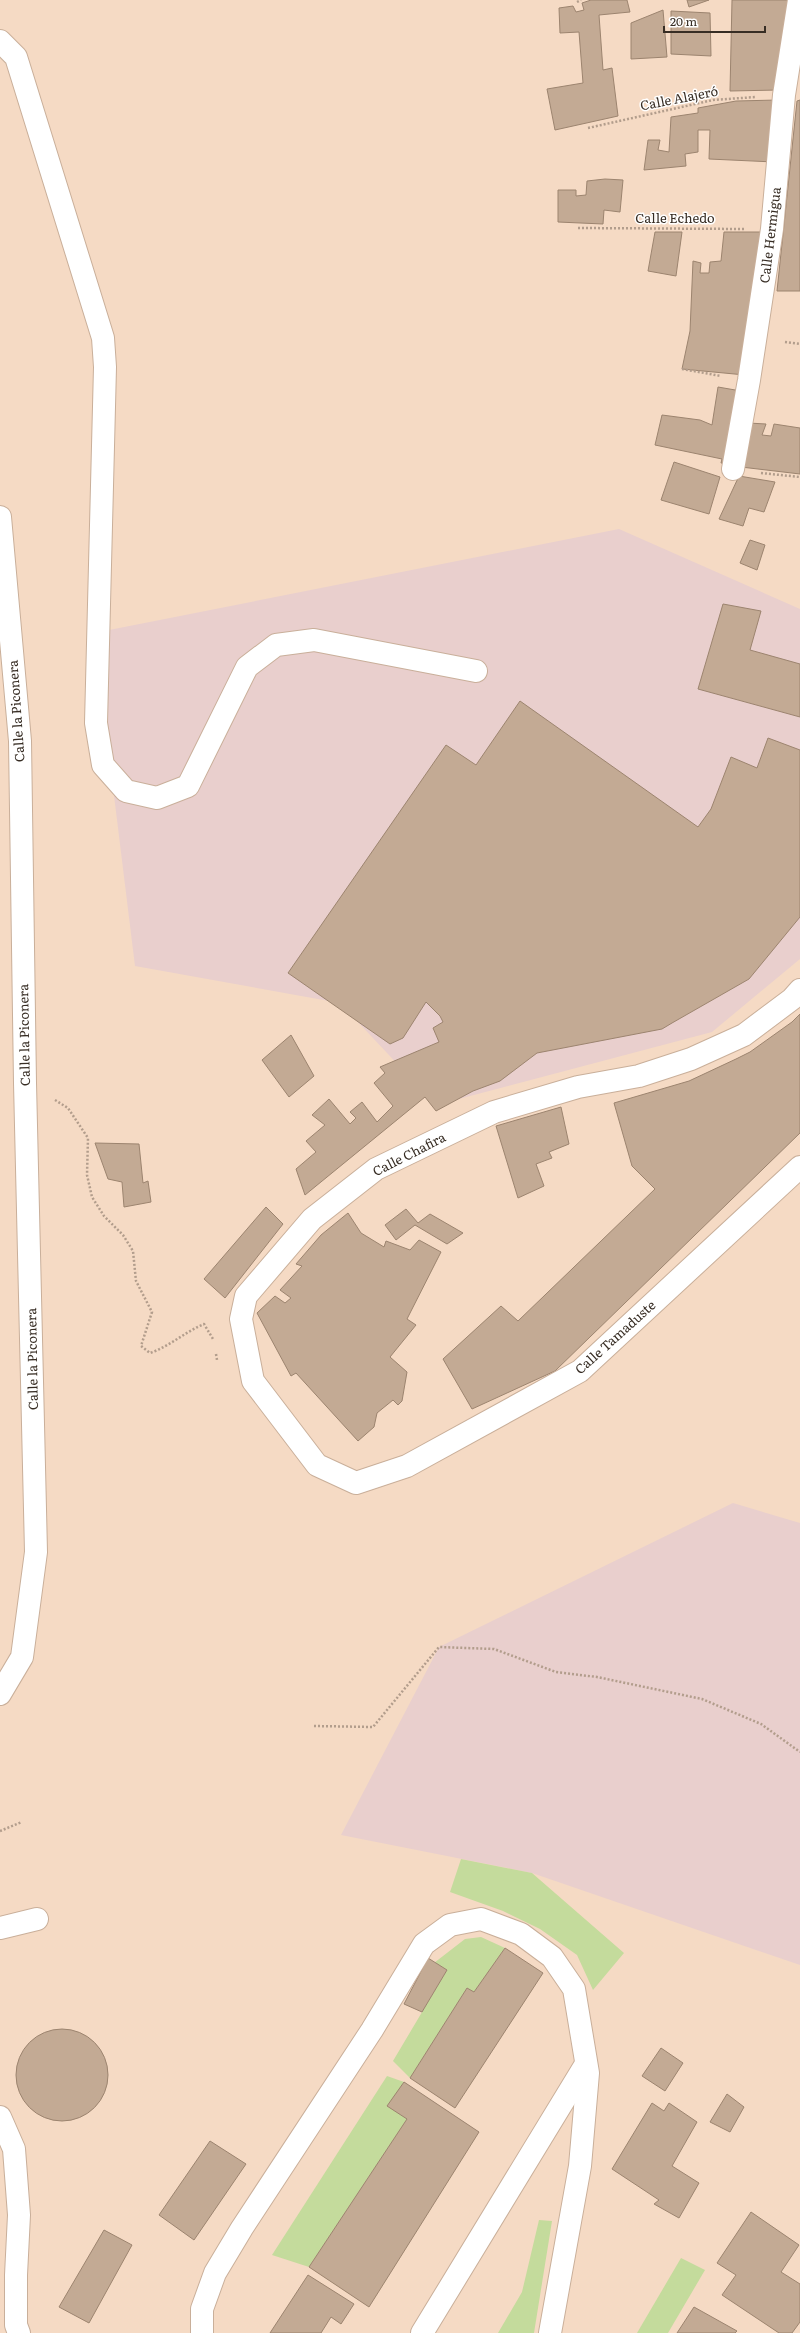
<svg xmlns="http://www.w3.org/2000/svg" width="800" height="2333" viewBox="0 0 800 2333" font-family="Literata,serif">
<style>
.industrial{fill:#e9cfcd}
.green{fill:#c4db9c}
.building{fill:#c3aa94;stroke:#9c846f}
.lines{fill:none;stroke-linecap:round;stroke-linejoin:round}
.minor-casing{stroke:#c9af9a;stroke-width:24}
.path{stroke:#b29d8c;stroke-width:2.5;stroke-dasharray:2 2;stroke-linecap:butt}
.minor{stroke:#fff;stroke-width:22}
.labels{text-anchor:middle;stroke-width:3;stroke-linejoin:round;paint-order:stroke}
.street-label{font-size:13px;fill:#372d24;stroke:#fff}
</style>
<rect width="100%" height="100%" fill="#f5dac4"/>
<g class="industrial">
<path d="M619,529l181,80v350l-88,73 -276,73 -96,-102 -205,-37 -41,-333z"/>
<path d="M733,1503l67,20v442l-268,-92 -191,-38 98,-188z"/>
</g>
<g class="green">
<path d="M461,1859l71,14 92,80 -31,37 -16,-35 -37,-26 -37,-18 -53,-19z"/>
<path d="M481,1937l24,11 -31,44 -7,-4 -57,90 -17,-17 54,-91 -13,-7 31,-24z"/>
<path d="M387,2076l17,6 3,37 -98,148 -37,-12z"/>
<path d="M539,2220l13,1 -18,112h-36l24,-41z"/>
<path d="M681,2258l24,12 -37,63h-31z"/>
</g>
<g class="building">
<path d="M591,0h36l3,12 -31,3 4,55 9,-2 6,48 -63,14 -8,-41 36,-6 -4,-51 -19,1 -1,-25 14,-2 3,6 8,-2 -2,-7z"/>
<path d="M687,0h22l-20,7z"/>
<path d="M732,0h62l-15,90 -49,1z"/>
<path d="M663,10l4,47 -36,2v-36z"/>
<path d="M671,11l39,2 1,43 -40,-2z"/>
<path d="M778,100l-4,62 -65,-3 1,-29h-12v22l-13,2 1,12 -42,4 4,-30h12l-2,10 11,2 2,-35 27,-4v-5l38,-7z"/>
<path d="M800,100v191h-23l20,-190z"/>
<path d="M605,179l18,1 -3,32 -16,-2 -1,14 -45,-2v-32h18v6l10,-1 1,-14z"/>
<path d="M655,232h27l-6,44 -28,-5z"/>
<path d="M724,232h42l-21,143 -63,-6 8,-38 3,-70 8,2 -1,10h9l1,-11 11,-1z"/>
<path d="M718,387l23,4 -12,73 -8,-1 1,-4 -67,-14 7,-30 38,5 12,5z"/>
<path d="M748,423l18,1 -4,11 9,1 3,-12 26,4v46l-59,-7z"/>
<path d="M674,462l46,15 -11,37 -48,-14z"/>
<path d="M739,476l36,6 -11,30 -15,-4 -6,18 -24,-7z"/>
<path d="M750,540l15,5 -8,25 -17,-7z"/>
<path d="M723,604l38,7 -11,39 50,14v53l-102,-28z"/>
<path d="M520,701l178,126 13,-18 20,-52 26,11 11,-30 32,12v167l-51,62 -77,44 -10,6 -125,24 -37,28 -27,10 -37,20 -11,-14 -120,98 -9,-26 20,-17 -10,-11 19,-16 -13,-10 17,-16 21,25 6,-6 -6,-6 12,-10 15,20 16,-16 -19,-23 11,-10 -5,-6 59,-25 -6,-14 10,-6 -3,-6 -14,-14 -23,36 -13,6 -102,-71 158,-228 30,20z"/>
<path d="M800,1014v119l-245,238 -83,38 -29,-50 58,-53 17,15 137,-132 -23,-23 -18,-63 75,-22 47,-22 14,-7 42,-30z"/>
<path d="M291,1035l23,41 -25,21 -27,-37z"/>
<path d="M561,1107l8,37 -20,8 3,6 -16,6 8,22 -26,12 -22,-72z"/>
<path d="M95,1143l44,1 4,39 5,-2 3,21 -27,5 -2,-25 -14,-3z"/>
<path d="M266,1207l17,17 -58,74 -21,-19z"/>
<path d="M406,1209l12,14 12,-9 33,19 -16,11 -32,-19 -19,15 -11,-15z"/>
<path d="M348,1213l13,20 23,14 2,-6 24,9 9,-10 22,12 -34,67 9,6 -26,32 17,15 -5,29 -4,4 -5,-5 -16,13 -3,14 -16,14 -62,-68 -5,3 -34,-63 18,-17 10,7 6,-5 -11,-8 22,-24 -6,-2 25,-29z"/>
<path d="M505,1948l38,25 -88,135 -45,-30 57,-90 7,4z"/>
<path d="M428,1958l19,12 -25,42 -18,-8z"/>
<circle cx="62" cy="2075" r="46"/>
<path d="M661,2048l22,15 -18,28 -23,-15z"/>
<path d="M404,2082l75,50 -110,175 -60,-40 98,-148 -20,-13z"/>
<path d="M727,2094l17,13 -14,25 -20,-10z"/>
<path d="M652,2103l12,8 5,-8 28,19 -25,44 27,17 -20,35 -25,-14 5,-4 -47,-31z"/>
<path d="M210,2141l36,23 -52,76 -35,-25z"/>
<path d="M751,2212l48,33 -18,27 19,12v38l-8,11h-13l-57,-38 14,-20 -19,-12z"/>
<path d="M104,2230l28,15 -43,78 -30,-16z"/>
<path d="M308,2275l46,29 -13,20 -10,-7 -10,16h-51z"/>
<path d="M694,2307l43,24 -2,2h-58z"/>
</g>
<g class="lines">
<g class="minor-casing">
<g id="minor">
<path d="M0,41l16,16 87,281 2,29 -9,356 7,42 23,26 31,7 31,-12 59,-119 29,-22 38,-5 162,31"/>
<path d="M733,469l16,-89 23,-151 12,-134 15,-95"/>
<path d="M0,517l20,224 5,342 11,469 -14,105 -22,37"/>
<path d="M800,990l-8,9 -48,36 -53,24 -52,17 -61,11 -84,25 -118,57 -64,50 -66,77 -5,23 12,62 64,84 39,18 51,-17 173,-95 220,-204"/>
<path d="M0,1928l37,-9"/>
<path d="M0,2117l14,32 5,66 -3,60v50l3,8"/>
<path d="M202,2333v-24l13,-36 27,-45 130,-198 52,-86 26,-19 31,-6 40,15 31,23 22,32 14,84 -8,93 -30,167"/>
<path d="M422,2333l164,-269"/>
</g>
</g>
<g class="path">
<path d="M577,2l4,-2"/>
<path d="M588,128l125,-28 43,-3"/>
<path d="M578,228l166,1"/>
<path d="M785,342l15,2"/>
<path d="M682,369l39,7"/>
<path d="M761,473l39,4"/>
<path d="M55,1100l13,8 20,30 -1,37 5,22 12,19 19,19 10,16 3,30 16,31 -11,34 9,7c20,-7 35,-21 54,-29l9,15"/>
<path d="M216,1354l1,6"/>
<path d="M314,1726l59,1 66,-80 55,2 62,23 41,5 105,22 59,25 39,28"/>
<path d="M0,1831l22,-9"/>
</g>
<use href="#minor" class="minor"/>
</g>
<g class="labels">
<g class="street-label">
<text transform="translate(679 98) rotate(-11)" y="5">Calle Alajeró</text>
<text x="675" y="223">Calle Echedo</text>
<text transform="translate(770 235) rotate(-83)" y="5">Calle Hermigua</text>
<text transform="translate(16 711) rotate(-94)" y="5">Calle la Piconera</text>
<text transform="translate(24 1035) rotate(-91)" y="5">Calle la Piconera</text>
<text transform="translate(409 1154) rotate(-27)" y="5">Calle Chafira</text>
<text transform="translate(615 1337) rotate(-42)" y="5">Calle Tamaduste</text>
<text transform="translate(32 1359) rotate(-91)" y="5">Calle la Piconera</text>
</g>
</g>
<path d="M664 26v6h101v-6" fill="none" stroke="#372d24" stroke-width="2"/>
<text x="670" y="26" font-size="12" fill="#372d24" stroke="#ffffff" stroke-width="3" paint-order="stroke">20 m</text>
</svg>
